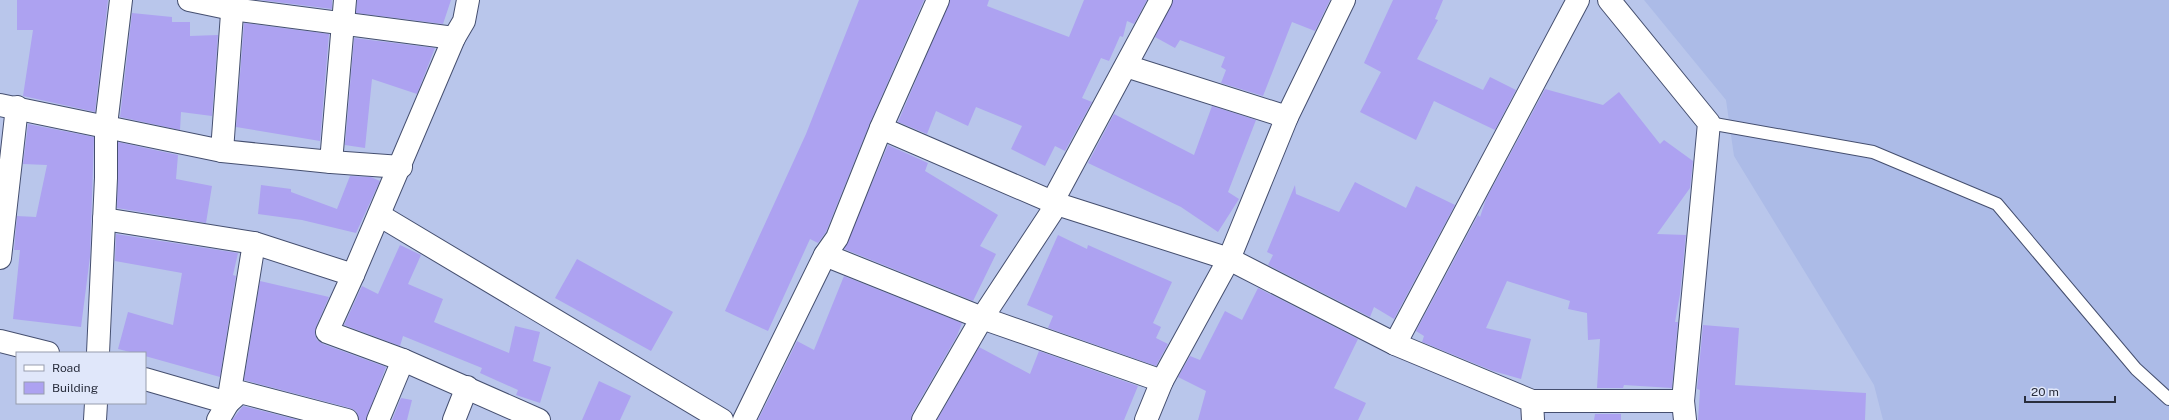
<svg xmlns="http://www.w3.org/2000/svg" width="2169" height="420" viewBox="0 0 2169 420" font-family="'Public Sans',sans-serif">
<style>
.built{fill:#acbbe7}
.building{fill:#ada2f1}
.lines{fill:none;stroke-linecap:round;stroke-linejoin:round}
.lane-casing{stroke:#454f6f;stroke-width:14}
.street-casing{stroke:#454f6f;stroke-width:24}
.lane{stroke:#fff;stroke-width:12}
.street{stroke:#fff;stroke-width:22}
</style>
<rect width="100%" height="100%" fill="#b9c6eb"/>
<path class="built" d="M1644,0h525v420h-286l-9,-35 -140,-229 -8,-56z"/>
<g class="building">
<path d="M17,0h91l-13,112 -72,-16 10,-66h-16z"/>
<path d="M260,0h72v9z"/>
<path d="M357,0h94l-8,24 -87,-11z"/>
<path d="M859,0h65l-54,123 -44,109 -8,11 -8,-4 -42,92 -43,-20 81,-177z"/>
<path d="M950,0h39l-2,6 82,31 15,-37h63l-13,24 -7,-3 -4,16 -3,-1 -11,25 -8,-3 -19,40 10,4 -27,49 -10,-5 -10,20 -34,-17 11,-23 -46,-19 -8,19 -32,-15 -9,23 -29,-12z"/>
<path d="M1173,0h157l-15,31 -23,-9 -29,74 -42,-13 5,-13 -5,-3 4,-10 -45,-17 -5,8 -20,-11z"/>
<path d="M1393,0h50l-8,19 3,1 -21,39 66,31 7,-13 26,13 -21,40 -61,-29 -18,39 -56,-28 21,-40 -17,-9z"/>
<path d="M132,13l40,4v5h18v14l28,-1 -6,81 -31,-4 -1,18 -60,-13z"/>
<path d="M244,23l85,11 -9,107 -84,-14z"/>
<path d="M354,38l81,10 -18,46 -45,-15 -7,69 -20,-3z"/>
<path d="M1545,89l58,16 16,-13 41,52 4,-4 29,21 -3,27 -33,46 29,1 -6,59 -5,28h3l-6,66 -48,-3 -1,3h-26l3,-49 -12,1 -1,-27 -19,-4 2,-8 -63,-20 -21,47 45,11 -10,40 -28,-8 -71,-29 2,-6 -8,-5 62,-116 2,2 6,-18z"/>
<path d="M1212,106l44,14 -28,72 11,7 -21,33 -37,-25 -93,-44 26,-49 80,41z"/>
<path d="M28,124l66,13 -4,120 -9,70 -68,-8 7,-69h-6l3,-34 19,1 11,-52 -24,-1z"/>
<path d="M118,142l60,13 -2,24 36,7 -6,37 -89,-15z"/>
<path d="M888,145l40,18 -3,8 73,44 -18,31 16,8 -23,47 -129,-52z"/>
<path d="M350,176l21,1 9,4 -24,52 -54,-13 -44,-6 3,-29 30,4v3l46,17z"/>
<path d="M1355,182l51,26 10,-22 39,19 -61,114 -20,-12 -4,10 -102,-52 5,-10 -6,-3 28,-67 1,9 43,18z"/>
<path d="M116,234l122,19 -5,22 3,1 -16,101 -75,-21v-3h-11l-16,-4 10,-37 45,13 9,-52 -67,-12z"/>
<path d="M1058,235l29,14 1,-4 84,37 -19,41 8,4 -5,11 12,6 -12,22 -108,-38 5,-12 -26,-11z"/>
<path d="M400,245l21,10 -13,29 35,15 -9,23 75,31 6,-27 25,6 -7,29 18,6 -11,36 -24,-8 2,-5 -38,-17 2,-5 -79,-32 -3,10 -56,-21 18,-39 16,8z"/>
<path d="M577,259l96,53 -22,39 -96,-53z"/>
<path d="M844,276l118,47 -5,13 -45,78 -1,6h-153l39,-79 17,9z"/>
<path d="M260,281l69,16 -13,30 -1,7 2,6 6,4 63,23 -20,53h-7l-3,-9 -6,-3 -106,-28z"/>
<path d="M1258,288l100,51 -24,49 32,15 -8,17h-160l8,-29 -28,-14 12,-21 10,4 25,-49 17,9z"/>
<path d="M1703,325l36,3 -4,57 131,8 -1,27h-167l2,-30 -3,-1z"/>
<path d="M979,347l51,27 9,-23 99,35 -14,34h-187z"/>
<path d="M599,381l32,15 -11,24h-38z"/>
<path d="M401,398l11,2 -5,20h-15z"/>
<path d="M243,406l55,14h-66z"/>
<path d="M1595,414h26v6h-27z"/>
</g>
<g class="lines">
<g class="lane-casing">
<path id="lane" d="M1709,123l164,29 124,52 139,165 33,30"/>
</g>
<g class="street-casing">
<g id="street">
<path d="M189,0l43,9 222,29"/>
<path d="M1609,0l100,123 -26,278 2,19"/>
<path d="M1126,66l161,51"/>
<path d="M0,105l222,46 109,11 14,-162"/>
<path d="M881,128l176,76 172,55 166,85 137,57 1,19"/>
<path d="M222,151l11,-151"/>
<path d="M331,162l70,5"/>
<path d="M379,215l343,205"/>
<path d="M104,219l150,24 99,32 -26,57 76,28 136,60"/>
<path d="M825,255l157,63 180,63"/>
<path d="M0,258l17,-151"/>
<path d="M353,275l101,-237 10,-17 4,-21"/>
<path d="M0,341l48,12"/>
<path d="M1395,344l183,-344"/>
<path d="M98,353l8,-175v-53l15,-125"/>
<path d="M145,379l83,24 12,-11 107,28"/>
<path d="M1532,401h151"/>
<path d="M95,420l1,-17"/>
<path d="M218,420l10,-17 26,-160"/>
<path d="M378,420l25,-60"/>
<path d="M454,420l13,-33"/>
<path d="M744,420l81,-165 12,-17 44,-110 57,-128"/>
<path d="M923,420l59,-102 75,-114 -1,-9 105,-195"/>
<path d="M1146,420l16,-39 67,-122 58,-142 57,-117"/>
</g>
</g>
<use href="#lane" class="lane"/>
<use href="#street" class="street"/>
</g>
<rect x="16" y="352" width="130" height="52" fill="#e0e7fa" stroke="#979dae"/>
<rect x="24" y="365" width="20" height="6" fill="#ffffff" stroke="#979dae"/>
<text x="52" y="372" font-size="12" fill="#292e3d">Road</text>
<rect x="24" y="382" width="20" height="12" fill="#ada2f1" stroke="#979dae"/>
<text x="52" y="392" font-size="12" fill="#292e3d">Building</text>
<path d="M2025 396v6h90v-6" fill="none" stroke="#292e3d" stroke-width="2"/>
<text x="2031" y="396" font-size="12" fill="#292e3d" stroke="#e0e7fa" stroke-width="3" paint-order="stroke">20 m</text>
</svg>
